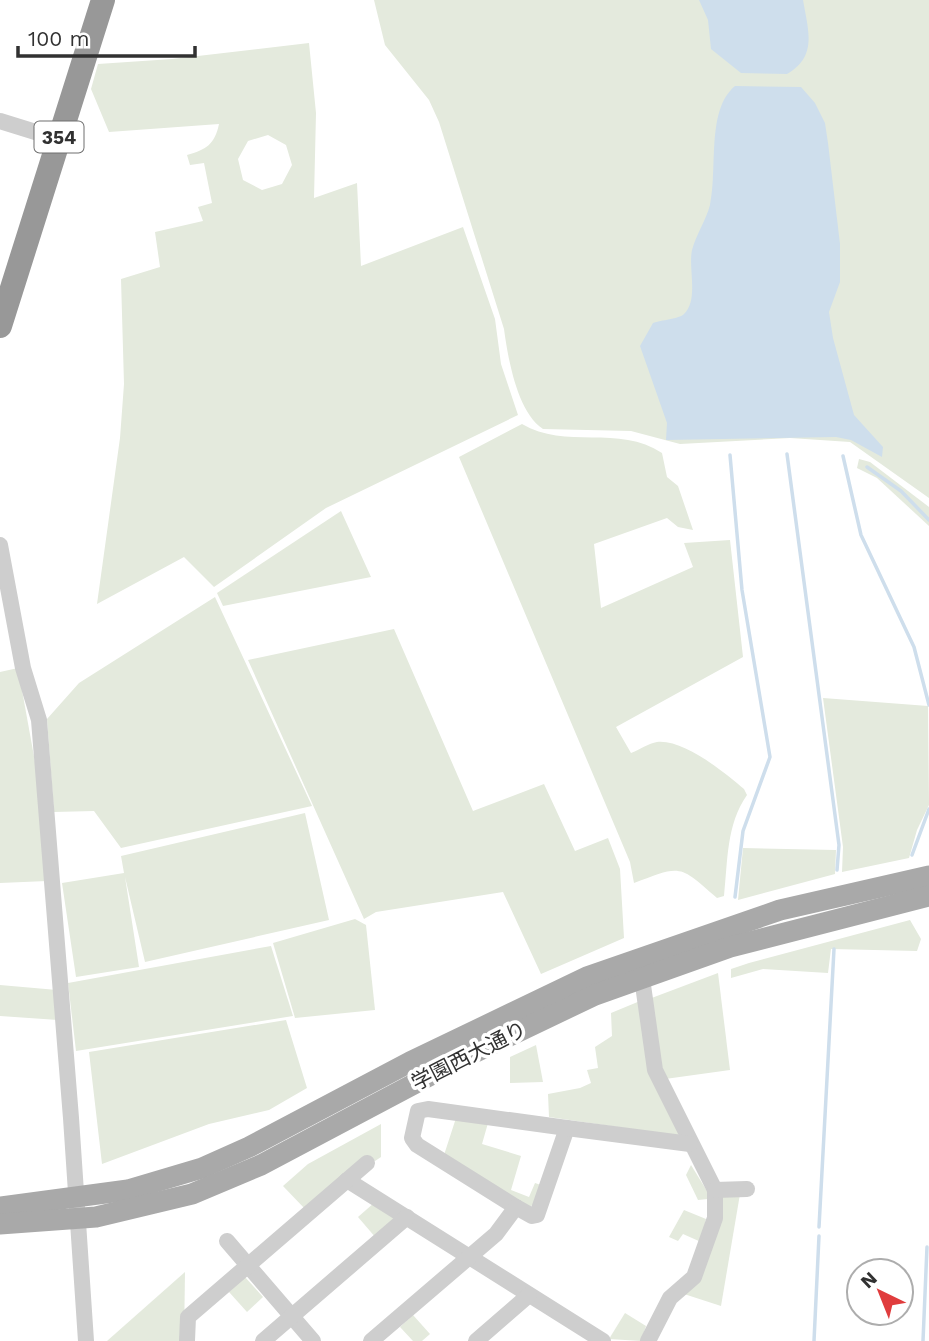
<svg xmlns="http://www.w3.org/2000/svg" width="929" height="1341" viewBox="0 0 929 1341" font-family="'Work Sans','Noto Sans JP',sans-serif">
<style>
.green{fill:#e4eadd;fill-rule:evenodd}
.water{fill:#cedeec}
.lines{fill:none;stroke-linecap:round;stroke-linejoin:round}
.stream{stroke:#cedeec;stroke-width:3.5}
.minor{stroke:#cecece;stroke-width:16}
.major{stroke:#a9a9a9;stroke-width:21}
.highway{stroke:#989898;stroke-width:24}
.labels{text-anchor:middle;stroke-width:7;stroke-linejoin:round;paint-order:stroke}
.shield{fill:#fff;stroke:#6f6f6f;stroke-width:2}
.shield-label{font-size:19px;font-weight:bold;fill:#313131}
.street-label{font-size:21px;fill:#313131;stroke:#fff}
</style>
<rect width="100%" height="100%" fill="#fff"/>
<g class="green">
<path d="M374,0h555v498l-79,-56 -60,-4 -110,6 -49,-13 -88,-2c-26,-17 -35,-71 -39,-100l-65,-207 -10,-22 -44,-55z"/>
<path d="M309,43l7,70 -2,85 43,-15 4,83 102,-39 32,92 6,45 17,51 -192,93 -112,79 -30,-30 -87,47 23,-166 4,-54 -3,-105 39,-12 -5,-35 48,-11 -5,-14 14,-4 -8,-40 -14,2 -3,-10c19,-5 28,-11 32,-31l-110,8 -18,-43 7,-25 74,-5zM268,135l18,10 6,20 -10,19 -20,6 -19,-10 -5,-21 10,-18z"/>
<path d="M522,424c43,26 97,0 140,29l5,24 11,9 15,44 -15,-3 -11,-9 -73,26 7,64 92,-41 -9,-24 46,-3 13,117 -127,70 15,26c8,-3 18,-10 26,-11 27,-3 68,31 87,47l3,6c-21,30 -19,66 -23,101l-7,2c-38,-34 -36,-33 -83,-15l-4,-21 -171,-405z"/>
<path d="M859,459l11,3 59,45v19l-52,-48 -20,-10z"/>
<path d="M341,511l30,66 -148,29 -6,-13z"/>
<path d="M215,597l97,209 -191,42 -27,-37 -40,1 -7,-93 32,-36z"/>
<path d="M394,629l79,182 71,-27 31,67 33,-13 12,31 4,69 -83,36 -38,-82 -127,20 -12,7 -116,-259z"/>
<path d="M18,668l19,105 10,108 -47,2v-211z"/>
<path d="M823,698l105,8 1,99 -12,25 -8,28 -67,14 1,-25z"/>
<path d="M305,813l24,107 -184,42 -20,-85 14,90 -63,10 -14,-94 62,-10 -3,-17z"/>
<path d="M743,848l93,2 -1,24 -97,26z"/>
<path d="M355,919l11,6 9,85 -80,8 -22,-75z"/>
<path d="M910,920l11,19 -4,12 -86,-2 -3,24 -65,-4 -32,9v-9l18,-6z"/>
<path d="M271,946l22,70 -217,35 -8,-68z"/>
<path d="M718,973l12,97 -65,9 -7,-11 -9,-69z"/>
<path d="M0,985l57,5 1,30 -58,-4z"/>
<path d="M640,1001l39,135 -130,-19 -1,-23 32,-6 11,-5 -4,-13 11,-2 -3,-21 17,-11 -1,-23z"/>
<path d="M286,1020l21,68 -38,22 -60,14 -107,40 -13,-112z"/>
<path d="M536,1045l7,37 -33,1v-26z"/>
<path d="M456,1118l32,5 -6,21 39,12 -10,34 18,7 6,-14 6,2 -7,20 -7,2 -83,-52z"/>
<path d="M381,1124v33l-6,4 -8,-5 -61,54 -23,-24 25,-22z"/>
<path d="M691,1165l16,26 1,8 -10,1 -12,-25z"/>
<path d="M740,1194l-19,112 -37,-12 35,-99z"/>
<path d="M374,1203l21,14 1,4 -20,17 -18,-21z"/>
<path d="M684,1210l22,9 -5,23 -18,-8 -5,7 -9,-4z"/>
<path d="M185,1272l-1,69h-77z"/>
<path d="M245,1277l18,20 -16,15 -18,-20z"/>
<path d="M625,1313l21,13 -5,15 -32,-2z"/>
<path d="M413,1315l17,19 -8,7h-9l-13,-14z"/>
</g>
<g class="water">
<path d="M699,0h104c5,30 15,56 -16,74l-46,-1 -30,-24 -3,-29z"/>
<path d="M735,86l66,1 14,16 10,20 3,20 12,101v38l-11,30 4,26 21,77 29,32 -1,10 -31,-17 -15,-3 -170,3 1,-17 -27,-77 13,-23c8,-3 26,-4 31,-9 15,-15 4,-45 8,-64 4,-15 14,-30 18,-45 8,-36 -4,-95 25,-119z"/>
</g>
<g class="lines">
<g class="stream">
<path d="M787,454l52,391 -2,25"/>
<path d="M730,455l12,135 28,167 -27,74 -8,66"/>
<path d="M843,456l18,79 53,112 15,58"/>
<path d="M867,467l34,24 28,29"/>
<path d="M912,855l17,-46"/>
<path d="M819,1227l15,-278"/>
<path d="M814,1341l5,-105"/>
<path d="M923,1341l4,-94"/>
</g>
<g class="minor">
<path d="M0,121l58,18"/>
<path d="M0,545l23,123 16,52 32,398 15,223"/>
<path d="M642,978l13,92 60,120v28l-21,59 -24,21 -22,43"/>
<path d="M428,1109l139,19 -30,87 -5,1 -16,-9 -99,-62 -5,-7 6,-27z"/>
<path d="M567,1128l123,16"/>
<path d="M347,1180l256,161"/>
<path d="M715,1190l32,-1"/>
<path d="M227,1241l86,100"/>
<path d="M187,1341l1,-24 179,-154"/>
<path d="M263,1341l144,-124"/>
<path d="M371,1341l125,-107 20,-27"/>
<path d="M476,1341l53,-46"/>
</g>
<g class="major">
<path d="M0,1207l128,-17 74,-22 47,-21 161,-85 177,-85 193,-67 149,-34"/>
<path d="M0,1224l96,-7 96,-23 69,-29 202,-107 132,-63 135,-48 199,-51"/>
</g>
<path class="highway" d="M0,326l103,-326"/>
</g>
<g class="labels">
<rect class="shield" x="34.5" y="121.5" width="49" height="31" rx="5"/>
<g class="shield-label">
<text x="59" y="144">354</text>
</g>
<g class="street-label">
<text transform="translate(469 1056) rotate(-27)" y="7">学園西大通り</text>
</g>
</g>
<g transform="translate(880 1292) rotate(317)"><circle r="33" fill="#ffffff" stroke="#adadad" stroke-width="2"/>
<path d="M0-5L12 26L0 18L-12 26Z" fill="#e03c3d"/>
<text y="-10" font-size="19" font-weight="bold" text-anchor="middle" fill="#313131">N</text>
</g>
<path d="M18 46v10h177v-10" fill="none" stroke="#313131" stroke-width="3.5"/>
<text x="28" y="46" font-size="21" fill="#313131" stroke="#ffffff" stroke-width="5" paint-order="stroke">100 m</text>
</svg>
